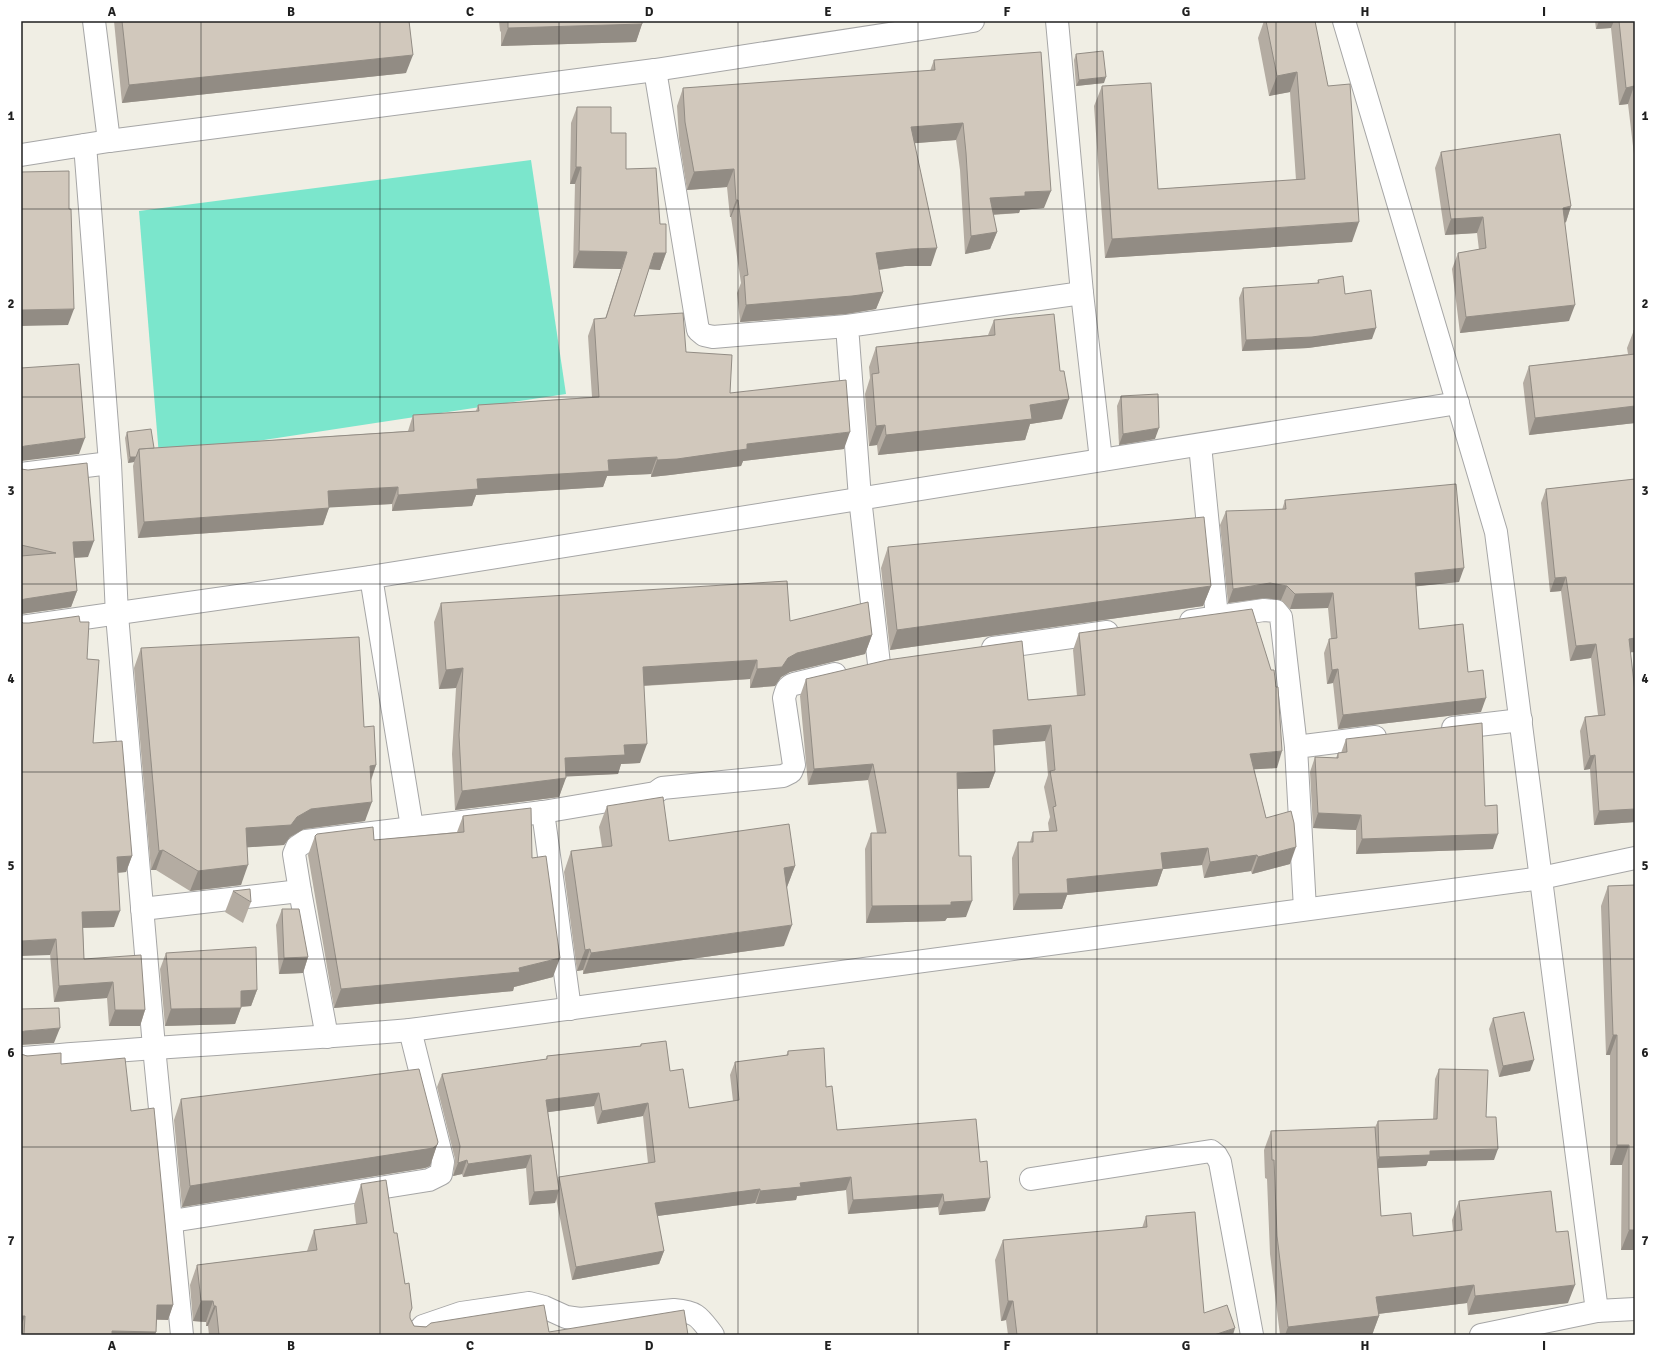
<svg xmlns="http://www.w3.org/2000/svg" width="1656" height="1356" viewBox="0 0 1656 1356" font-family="Signika,sans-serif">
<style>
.pitch{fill:#7be6cc}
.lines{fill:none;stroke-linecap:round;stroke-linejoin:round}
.minor-casing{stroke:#a6a6a6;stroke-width:24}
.minor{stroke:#fff;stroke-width:22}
.wall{fill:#b4aca2;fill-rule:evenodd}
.shaded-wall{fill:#928c84}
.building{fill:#d1c8bc;stroke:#928c84}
.grid{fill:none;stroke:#1f1f1f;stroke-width:1;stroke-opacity:0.55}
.neatline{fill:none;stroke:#1f1f1f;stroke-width:1.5}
.grid-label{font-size:13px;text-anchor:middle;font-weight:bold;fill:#1f1f1f}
</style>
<rect width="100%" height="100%" fill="#f0eee4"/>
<path class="pitch" d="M531,160l35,234 -407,62 -20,-245z"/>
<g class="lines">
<g class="minor-casing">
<g id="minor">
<path d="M94,21l15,120"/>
<path d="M1344,21l152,511 101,779"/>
<path d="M655,70l43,260 6,5 9,2 134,-11"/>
<path d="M85,145l25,318 7,152 37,432 28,288"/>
<path d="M21,155l88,-14 546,-71 318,-49"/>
<path d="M1082,293l19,167"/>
<path d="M21,474l89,-11"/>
<path d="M371,577l41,250"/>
<path d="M1224,616l40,-6 12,1 5,6 15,130"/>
<path d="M1191,621l26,-4 -17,-172"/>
<path d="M21,627l350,-50 1087,-174"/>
<path d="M993,648l114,-16"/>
<path d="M879,664l-19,-166 -13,-172 235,-33 -25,-272"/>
<path d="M1453,728l68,-8"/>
<path d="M543,812l27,197"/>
<path d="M300,891l-6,-37 3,-7 9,-6 237,-29 112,-19 7,-5 121,-12 8,-4 3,-7 -10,-67c2,-7 3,-12 10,-14l41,-10"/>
<path d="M142,909l158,-18 27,146"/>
<path d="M1305,909l-9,-162 79,-10"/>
<path d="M21,1058c129,-11 259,-17 389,-28l1131,-152 94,-20"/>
<path d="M1031,1179l180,-28 5,4 4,7 32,173"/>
<path d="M172,1221l257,-41 12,-6 2,-12 -33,-132"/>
<path d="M415,1335l8,-9 38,-13 68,-10 15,4 22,10 14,2 94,-9c24,2 25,7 39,25"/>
<path d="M1481,1335l116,-24 38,-2"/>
</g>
</g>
<use href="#minor" class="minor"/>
</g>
<g class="wall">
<path d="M114,21h295l-3,52 -284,30z"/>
<path d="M499,21h143v3l-6,18 -135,4v-14l-1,-1z"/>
<path d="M1264,21h51l37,221 -247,16 -11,-152 8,-20 56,103 138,-9 -6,-88 -21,4 -11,-58z"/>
<path d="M1595,21h40v142l-7,-59 -9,1 -8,-77 -15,1z"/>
<path d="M1076,54l28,29 -28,3 -2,-26z"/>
<path d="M934,60l110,148 -24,2 -1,3 -26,2 4,17 -7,17 -25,5 -5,-84 -4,-30 -41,3 16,123h-26l-26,4 4,22 -7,17 -30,5 -106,8 -3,-29 4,-10 -10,-66h-1l-3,-30 -40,3 -8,-51 -2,-33 6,-18 247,-17z"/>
<path d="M577,107l34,26 15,36 34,55 6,29 -6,17 -11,-1 -15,47 52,36 44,41 114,56 -101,12 -2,5 -71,9 -19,2v-3l-44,2 -4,11 -127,8 -4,11 -80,5v-7l-63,3 -6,18 -185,13 -5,-72 1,-4 -6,1 -3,-25 2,-6 27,16 254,-17 5,-16 63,-4 2,-6 114,-8 -4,-61 6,-17h11l16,-50 -48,-1 2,-84h-5l1,-61z"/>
<path d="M1441,152l130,54 -5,16 -1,1 4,98 -109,12 -8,-64 6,-16 21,-3 -2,-17 -32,2 -10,-67z"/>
<path d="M1318,280l27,14 27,45 -64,9 -66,3 -3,-53 4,-10 74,-4z"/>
<path d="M994,320l68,99 -32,5 -5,16 -147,15 -1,-10 -8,1 -4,-52 5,-16 -1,-11 7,-20 112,-12z"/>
<path d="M1634,330h1v93l-106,12 -6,-52 6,-17 99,-12 -1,-6z"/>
<path d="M1121,396l34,43 -36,6 -2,-39z"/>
<path d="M21,469l67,88 -14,1 3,33 -6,16 -50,7z"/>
<path d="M1635,479v173h-5l5,170 -41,3 -4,-56 -6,1 -4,-39 5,-14 13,-2 -7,-57 -21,3 -9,-70 -11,1 -9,-89 5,-14z"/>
<path d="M1285,500l174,82 -43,4 3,43 49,43 13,40 -143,17 -5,-46 -6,1 -3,-31 5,-14h2l-3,-31 -38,1 -9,-9 -16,-2 -37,5 -8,-78 6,-14 56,-1z"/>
<path d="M888,547l323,39 -8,20 -313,44 -9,-82z"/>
<path d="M441,603l349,18 82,14 -7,19 -75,18 -9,5 -6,9 -25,2v-9l-106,7 -4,77 -19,1 -3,10 -52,2 -7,21 -104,13 -3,-56 4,-66 -17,1 -5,-67z"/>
<path d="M80,622l7,37 6,84 39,113 -6,16 -8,1 -4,54 -31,1 1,31 61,51 -5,16h-31l-2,-28 -53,4 -31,-379h6z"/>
<path d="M1079,633l198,135 -23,1 12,49 24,46 -38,10 -1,-3 -47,7 -2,-13 -39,4 -6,17 -90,9 -5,14 -49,1 -1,-52 6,-16h12l3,-10 16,-1 -1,-8 2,-6 -6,-30 4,-12 -3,-34 -51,4 1,27 -6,16 -32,1 2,67 7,61 -19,1 -2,3 -79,2 -1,-74 6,-16h6l-9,-53 -60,5 -8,-89 6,-17 222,21 49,-4 -4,-46z"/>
<path d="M141,648l223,79 12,38 -5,16 -6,40 -61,8 -14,8 -6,8 -37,2 -6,38 -51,6 -34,-21h-5l-17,-202z"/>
<path d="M1346,739l139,67 8,43 -137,5v-24l-43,-2 -3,-56 5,-15 21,1 2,-5h3z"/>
<path d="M607,806l62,35 126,25 -8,21 -3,59 -201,28v-4l-6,1 -13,-99 7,-21 31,-4 -3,-20z"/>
<path d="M463,816l69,42 21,119 -39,10 -1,4 -179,17 -26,-153 7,-19 59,4 83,-8z"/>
<path d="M1635,885v365h-14l1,-85h-12v-110h-4l-5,-149 7,-20z"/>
<path d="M233,891l18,11 -8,21 -18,-11z"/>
<path d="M282,909l26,48 -5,16 -24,1 -3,-49z"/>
<path d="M166,953l91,37 -6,16 -10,1 -6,17 -70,2 -5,-57z"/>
<path d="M1493,1018l37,53 -31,6 -10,-48z"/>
<path d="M641,1044l29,27 19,37 44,-7 -3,-26 5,-13 51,-6 2,-5 38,36 11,43 143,32 5,49 -46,4 -1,-8 -90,7 -2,-24 -49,6 -1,4 -40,4 -1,-1 -98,13 7,35 -5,13 -87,16 -16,-82 -1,5 -26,2 -3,-37 -63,9 -1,-3 -9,2 2,-17 -18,-72 5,-13 104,-15 1,-3 93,-10zM594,1106l3,18 46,-8 5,47 -89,14 -1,4 -10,-69z"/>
<path d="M21,1054l40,10 70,47 42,194 -5,15h-11l-2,15h-134z"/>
<path d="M1439,1069l47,48 8,43 -66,1 -2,5 -48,2 3,48 32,20 40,-5 -1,-11 7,-19 97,31 12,71 -100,12 -1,-12 -89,11 1,2 -7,19h-92l-10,-81 -3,-75 -2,-1 -1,-28 7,-19 104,-4 3,-6 55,-2 2,-40z"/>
<path d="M181,1099l256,46 -7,21 -5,2 -243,39 -8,-87z"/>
<path d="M361,1184l33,49 11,51 7,24 -2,6v4l4,8 135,6 139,3h-479l-1,-9h-2v-4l-13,-1 -3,-36 7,-20 110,-14 7,-21 42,-6 -2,-19z"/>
<path d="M1146,1216l58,97 29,22h-225l-2,-15 -5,1 -6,-61 8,-20 139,-12z"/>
</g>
<g class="shaded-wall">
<path d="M1599,21h15l-3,7 -15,1z"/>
<path d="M642,24l-6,18 -135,4 7,-18z"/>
<path d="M413,55l-7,18 -284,30 7,-18z"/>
<path d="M1297,72l-7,20 -21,4 8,-20z"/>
<path d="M1106,77l-2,6 -28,3 3,-6z"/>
<path d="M1634,86l-6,18 -9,1 7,-17z"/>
<path d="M963,123l-7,17 -51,4 6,-17z"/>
<path d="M576,167h5l-6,17h-5z"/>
<path d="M734,169l-7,18 -40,3 7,-18z"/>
<path d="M1051,191l-7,17 -24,2 -1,3 -35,2 6,-17 35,-6z"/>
<path d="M736,200h2l-7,17h-1z"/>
<path d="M1571,206l-5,16 -9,2 6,-16z"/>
<path d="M1483,217l-6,16 -32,2 6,-16z"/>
<path d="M1359,222l-7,20 -247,16 7,-19z"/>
<path d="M997,232l-7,17 -25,5 6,-18z"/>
<path d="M937,248l-6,18h-26l-36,5 7,-18 35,-4z"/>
<path d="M579,251l48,1 -6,17 -48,-1z"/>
<path d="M654,253h12l-6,17 -12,-1z"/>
<path d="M883,292l-7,17 -30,5 -106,8 6,-17z"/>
<path d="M1575,305l-6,16 -109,12 6,-16z"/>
<path d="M74,309l-6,16 -47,1v-16z"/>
<path d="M1376,328l-4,11 -64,9 -66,3 4,-11z"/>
<path d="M1069,399l-7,20 -32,5 -5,16 -147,15 8,-20 144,-30z"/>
<path d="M1635,406v17l-106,12 6,-17z"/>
<path d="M885,425l-8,20 -8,1 7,-20z"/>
<path d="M1159,428l-4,11 -36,6 4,-11z"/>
<path d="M850,432l-6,17 -101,12 -2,5 -71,9 -19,2 6,-17 90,-16z"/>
<path d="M85,438l-6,16 -58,7v-14l4,-1z"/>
<path d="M130,457h6l-2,5 -6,1z"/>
<path d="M657,457l-6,17 -44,2 -4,11 -127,8 -4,11 -80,5 6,-16 79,-16 131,-19z"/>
<path d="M398,487l-6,17 -71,4 7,-17z"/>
<path d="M329,508l-6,17 -185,13 6,-16z"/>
<path d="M94,541l-6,16 -21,1 6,-16z"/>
<path d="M1464,568l-5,14 -49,5 5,-14z"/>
<path d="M1566,577l-5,14 -11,1 5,-14z"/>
<path d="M1270,583l17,3 -6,14 -16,-2 -37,5 5,-14z"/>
<path d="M1211,586l-8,20 -313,44 7,-20z"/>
<path d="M77,591l-6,16 -50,7v-14l4,-1z"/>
<path d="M1333,593l-5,15 -38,1 5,-15z"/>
<path d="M872,635l-7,19 -75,18 -9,5 -6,9 -25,2 7,-19 31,-11 9,-5z"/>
<path d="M1635,638v14l-11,1 5,-14z"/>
<path d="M1596,644l-5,14 -21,3 6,-15z"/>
<path d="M757,660l-7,19 -114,7 7,-19z"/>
<path d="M463,668l-7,20 -17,1 7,-19z"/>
<path d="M1338,669l-5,14 -6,1 5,-14z"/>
<path d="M1486,698l-5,14 -143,17 5,-14z"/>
<path d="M1051,725l-6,16 -57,5 5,-16z"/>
<path d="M647,744l-7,19 -19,1 -3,10 -60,3 7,-19 59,-13z"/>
<path d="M1282,751l-5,17 -33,2 6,-16z"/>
<path d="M1595,755l-5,14 -6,1 6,-14z"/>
<path d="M873,764l-5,16 -60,5 6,-16z"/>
<path d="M376,765l-7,20 1,-19z"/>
<path d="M995,772l-6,16 -38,1 6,-16z"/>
<path d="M566,778l-7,19 -104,13 7,-19z"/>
<path d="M372,802l-7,19 -61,8 -14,8 -6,8 -45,3 7,-20 51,-11 14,-8z"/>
<path d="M1635,809v13l-41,3 5,-14z"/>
<path d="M1318,813l43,2 -5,15 -43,-2z"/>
<path d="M1498,834l-5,15 -137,5 6,-15z"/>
<path d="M1296,847l-6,17 -38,10 6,-17z"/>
<path d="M1208,848l-6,17 -47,5 6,-17z"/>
<path d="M163,850l-7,20h-5l8,-19z"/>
<path d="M1257,855l-6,16 -47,7 6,-16z"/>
<path d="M132,856l-6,16 -15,1 6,-16z"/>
<path d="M248,865l-7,20 -51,6 8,-20z"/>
<path d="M795,866l-8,21 -10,2 7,-21z"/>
<path d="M1163,869l-6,17 -90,9 -5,14 -49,1 6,-16 48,-15z"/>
<path d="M972,901l-6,16 -19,1 -2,3 -79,2 6,-17 79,-4z"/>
<path d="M120,911l-6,16 -38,1 6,-16z"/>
<path d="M792,925l-8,21 -201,28 8,-21z"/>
<path d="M56,939l-6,16 -29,1v-15z"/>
<path d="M590,949l-7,21 -6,1 8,-21z"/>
<path d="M308,957l-5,16 -24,1 5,-16z"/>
<path d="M560,958l-7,19 -39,10 -1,4 -179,17 7,-19 178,-21z"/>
<path d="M113,982l-6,16 -53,4 5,-16z"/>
<path d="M257,990l-6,16 -16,1 6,-16z"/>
<path d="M241,1008l-6,16 -70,2 6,-17z"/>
<path d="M115,1010h30l-5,16h-31z"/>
<path d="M60,1028l-6,15 -33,2v-13l4,-1z"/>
<path d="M1613,1035h4l-7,20h-4z"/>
<path d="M1534,1060l-4,11 -31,6 4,-11z"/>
<path d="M599,1093l-5,13 -52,7 4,-13z"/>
<path d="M648,1103l-5,13 -46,8 5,-13z"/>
<path d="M437,1145l-7,21 -5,2 -243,39 8,-21z"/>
<path d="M1617,1145h12l-7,20h-12z"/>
<path d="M1498,1149l-4,11 -66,1 -2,5 -51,2 4,-11 51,-6z"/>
<path d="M531,1155l-5,13 -63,9 5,-13z"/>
<path d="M467,1160l-5,14 -9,2 5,-13z"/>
<path d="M851,1177l-5,13 -49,6 -1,4 -40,4 4,-13 40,-8z"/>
<path d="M760,1189l-5,14 -105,14 5,-14z"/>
<path d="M559,1190l-4,13 -26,2 5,-13z"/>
<path d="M943,1194l-5,13 -90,7 5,-14z"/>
<path d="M990,1198l-5,13 -46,4 5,-13z"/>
<path d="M1629,1230h6v20h-14z"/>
<path d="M664,1251l-5,13 -87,16 4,-13z"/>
<path d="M1474,1285l-7,18 -98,12 7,-18z"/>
<path d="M1575,1285l-7,18 -100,12 7,-19z"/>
<path d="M201,1301h12l-7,21 -13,-1z"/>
<path d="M1008,1301h5l-7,19 -5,1z"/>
<path d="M157,1305h16l-5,15 -16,-1z"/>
<path d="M214,1306h2l-8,20h-2z"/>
<path d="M21,1316h4l-4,10z"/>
<path d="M1379,1316l-7,19h-87l3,-8z"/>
<path d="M1235,1328l-2,7h-19z"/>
<path d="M112,1331l44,1 -1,3h-45z"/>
</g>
<g class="building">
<path d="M122,21h287l4,34 -284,30z"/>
<path d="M508,21h134v3l-134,4z"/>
<path d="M1266,21h49l13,65 22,-2 9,138 -247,17 -10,-153 49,-3 7,106 147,-10 -8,-107 -20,4z"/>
<path d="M1619,21h16v70l-1,-5 -8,2z"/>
<path d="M1103,51l3,26 -27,3 -3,-26z"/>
<path d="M1041,52l10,139 -26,1v4l-35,2 7,34 -26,4 -5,-83 -3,-30 -52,4 26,121 -26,1 -35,4 7,39 -31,4 -106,9 -2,-29 4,-1 -10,-75h-2l-2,-31 -40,3 -9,-50 -2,-34 252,-18 -1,-10z"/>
<path d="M577,107h34v26h15v36l30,-1 4,56h6v29h-12l-20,63 49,-3 3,39 46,3 -2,38 116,-13 4,52 -103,12v5l-70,10 -20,1v-3l-49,3 1,11 -132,8 1,10 -80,6v-8l-70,4 1,17 -185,14 -5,-73 275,-18 -1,-16 66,-4 -1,-6 121,-8 -5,-78 12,-1 21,-66 -48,-1 2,-84h-5z"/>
<path d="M1560,134l11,72 -8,2 12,97 -109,12 -8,-64 28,-5 -3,-31 -32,2 -10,-67z"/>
<path d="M69,171v38h2l3,100 -53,1v-138z"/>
<path d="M1343,276l2,18 26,-4 5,38 -64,9 -66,3 -3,-52 76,-5 -1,-3z"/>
<path d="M1054,314l6,57h4l5,28 -39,6 2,14 -146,16 -1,-10 -9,1 -4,-52 7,-1 -3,-26 119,-12 -1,-15z"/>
<path d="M1634,330h1v9z"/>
<path d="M1635,354v52l-100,12 -6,-52z"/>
<path d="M79,364l6,74 -60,8 -4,1v-79z"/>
<path d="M1158,394l1,34 -36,6 -2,-38z"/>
<path d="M151,429l3,19 -15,1 -3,8h-6l-3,-25z"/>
<path d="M87,463l7,78 -21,1 4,49 -52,8 -4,1v-44l35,-3 -35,-8v-76l7,1z"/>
<path d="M1635,479v159l-6,1 6,53v117l-36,2 -4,-56 -5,1 -5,-39 20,-2 -9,-71 -20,2 -10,-69 -11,1 -9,-89z"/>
<path d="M1456,484l8,84 -49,5 4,56 44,-5 5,48 15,-2 3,28 -143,17 -5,-46 -6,1 -3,-31 8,-1 -4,-45 -38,1 -8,-8 -17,-3 -37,6 -7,-78 60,-2 -1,-9z"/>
<path d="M1204,517l7,69 -314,44 -9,-83z"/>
<path d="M787,581l3,40 78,-19 4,33 -75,18 -9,5 -6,9 -25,2v-9l-114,7 4,77 -23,1 1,10 -60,3 1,20 -104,13 -3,-56 4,-67 -17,2 -5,-67z"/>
<path d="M1252,609l19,61h3l2,17h2l4,64 -32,3 16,64 25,-7 3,12 2,24 -38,10 -1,-2 -47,7 -2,-14 -47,5 2,16 -96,10 1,14 -49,1 -1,-52h15v-10l24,-1 -4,-24 3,-1 -6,-35 5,-1 -4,-45 -58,5 2,42 -38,1 2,83h12l1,45 -21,1v3l-79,1 -1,-73h15l-13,-69 -59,5 -8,-90 81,-19 135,-19 6,59 57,-5 -6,-62z"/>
<path d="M79,616l1,6h9l-2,37 12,1 -6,83 29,-2 10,115 -15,1 3,54 -38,1 2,47 57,-4 4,55h-30l-2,-28 -54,4 -3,-47 -35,2v-320l2,2h6z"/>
<path d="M359,637l5,90 10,-1 2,39 -6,1 2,36 -61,7 -14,8 -6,8 -45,3 2,37 -50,6 -35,-21 -4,1 -18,-203z"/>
<path d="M1482,723l3,83 12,-1 1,29 -136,5 -1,-24 -43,-2 -3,-56 23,1v-5l9,-1 -1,-13z"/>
<path d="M663,797l6,44 120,-17 6,42 -11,2 8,57 -201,28 -1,-4 -5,1 -14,-99 41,-5 -5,-40z"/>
<path d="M531,808l1,50 14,-2 14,102 -41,10 1,4 -179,17 -26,-153 2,-2 56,-7 1,13 90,-8 -1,-16z"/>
<path d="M1635,885v345h-6v-85h-12v-110h-4l-5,-149z"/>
<path d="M250,889l1,13 -18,-11z"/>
<path d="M282,909h17l9,48 -24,1z"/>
<path d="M256,947l1,43 -16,1v17l-70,1 -5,-56z"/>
<path d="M59,1008l1,20 -35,3 -4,1v-23z"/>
<path d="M1524,1012l10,48 -31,6 -10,-48z"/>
<path d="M666,1041l4,30 13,-2 6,39 50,-8 -4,-38 53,-7v-4l36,-3 2,39 6,-1 5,44 139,-11 4,43 7,-1 3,37 -46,4 -1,-8 -90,6 -2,-23 -51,6 1,4 -41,4v-2l-105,14 9,48 -88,16 -17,-90 96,-15 -7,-59 -46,8 -3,-18 -53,7 13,90 -25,2 -3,-37 -63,9 -1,-4 -9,3 2,-17 -18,-72 105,-15v-3l94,-10v-2z"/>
<path d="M61,1053v11l64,-6 6,53 23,-3 19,197h-16l-1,27 -44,-1v4h-88l1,-19h-4v-262l6,2z"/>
<path d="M419,1069l19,73 -1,3 -4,3 -243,38 -9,-87z"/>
<path d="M1439,1069l49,1 -2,47h10l2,32 -68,2v4l-51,2 -1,-36 59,-2z"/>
<path d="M1375,1127l6,89 30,-3 2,23 49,-6 -3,-29 92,-10 5,41 12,-1 7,54 -100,11 -1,-11 -98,12 3,19 -91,11 -11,-91 -3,-76h-2l-1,-29z"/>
<path d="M386,1180l8,53h3l8,51 4,-1 3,25 -2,5v5l4,8 12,1 5,-4 113,-18 5,27 135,-22 4,25h-469l-3,-29h-2l-1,-5h-12l-4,-36 120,-15 -3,-20 53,-7 -6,-39z"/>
<path d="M1195,1212l9,101 23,-8 8,23 -21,7h-197l-4,-34h-5l-5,-61 144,-13 -1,-11z"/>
</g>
<path class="grid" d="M201,21v1314M380,21v1314M559,21v1314M738,21v1314M918,21v1314M1097,21v1314M1276,21v1314M1455,21v1314M21,209h1614M21,397h1614M21,584h1614M21,772h1614M21,959h1614M21,1147h1614"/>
<rect width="1656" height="1356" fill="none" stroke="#ffffff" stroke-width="44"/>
<rect x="22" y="22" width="1612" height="1312" class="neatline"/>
<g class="grid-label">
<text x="112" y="16">A</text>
<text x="291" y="16">B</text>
<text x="470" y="16">C</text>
<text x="649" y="16">D</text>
<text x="828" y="16">E</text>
<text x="1007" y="16">F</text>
<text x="1186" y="16">G</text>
<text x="1365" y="16">H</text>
<text x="1544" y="16">I</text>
<text x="11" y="120">1</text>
<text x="1645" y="120">1</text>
<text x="11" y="308">2</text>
<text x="1645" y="308">2</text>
<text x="11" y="495">3</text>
<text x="1645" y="495">3</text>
<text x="11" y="683">4</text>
<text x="1645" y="683">4</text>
<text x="11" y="870">5</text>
<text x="1645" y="870">5</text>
<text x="11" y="1057">6</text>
<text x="1645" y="1057">6</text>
<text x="11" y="1245">7</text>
<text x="1645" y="1245">7</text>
<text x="112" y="1350">A</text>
<text x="291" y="1350">B</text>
<text x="470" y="1350">C</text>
<text x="649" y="1350">D</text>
<text x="828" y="1350">E</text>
<text x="1007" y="1350">F</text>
<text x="1186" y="1350">G</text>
<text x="1365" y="1350">H</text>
<text x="1544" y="1350">I</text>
</g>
</svg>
